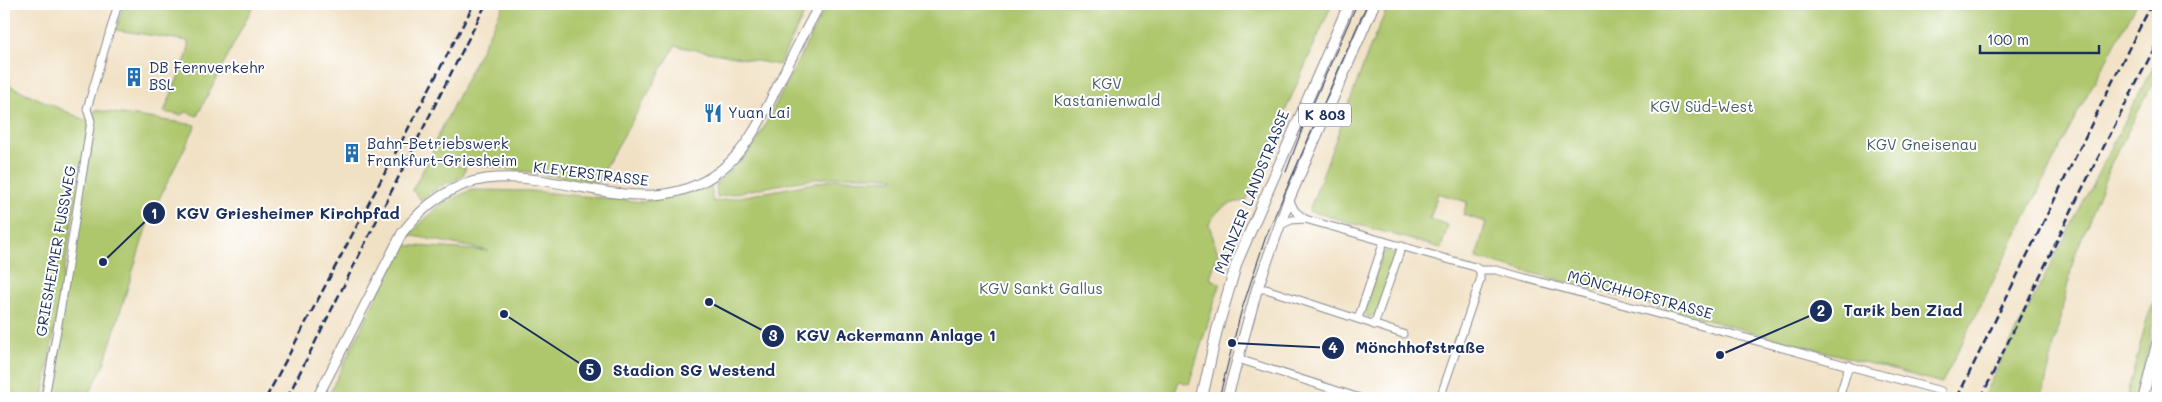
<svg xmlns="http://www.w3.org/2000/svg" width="2162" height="402" viewBox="0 0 2162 402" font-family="Mali,sans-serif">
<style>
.green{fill:#aec76d;stroke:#647b66}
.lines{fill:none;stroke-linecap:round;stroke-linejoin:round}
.minor-casing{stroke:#868891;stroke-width:9}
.tertiary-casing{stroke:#868891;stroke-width:11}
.secondary-casing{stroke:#868891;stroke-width:11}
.primary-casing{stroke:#868891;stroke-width:12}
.minor{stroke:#fff;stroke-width:7}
.tertiary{stroke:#fff;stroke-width:9}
.secondary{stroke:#fff;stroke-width:9}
.primary{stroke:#fff;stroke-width:10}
.tram{stroke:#1b2f5e;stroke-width:1}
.rail{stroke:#1b2f5e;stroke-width:2.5;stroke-dasharray:8 4;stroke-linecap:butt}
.labels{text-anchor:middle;stroke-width:4;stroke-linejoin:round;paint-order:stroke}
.shield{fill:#fff;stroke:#5f6d8e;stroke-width:1}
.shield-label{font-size:14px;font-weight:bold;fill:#1b2f5e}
.poi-label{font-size:15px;fill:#1b2f5e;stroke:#fff;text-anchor:start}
.park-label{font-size:15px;fill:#475d62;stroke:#fff}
.street-label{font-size:15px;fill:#1b2f5e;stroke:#fff}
.leader{fill:none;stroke:#1b2f5e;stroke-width:2}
.callout-dot{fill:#1b2f5e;stroke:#fff;stroke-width:2}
.mark-label{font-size:15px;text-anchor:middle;font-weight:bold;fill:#fff}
.callout-label{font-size:16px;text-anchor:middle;font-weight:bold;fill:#1b2f5e;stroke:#fff;stroke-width:4;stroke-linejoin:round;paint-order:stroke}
</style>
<rect width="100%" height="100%" fill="#fff"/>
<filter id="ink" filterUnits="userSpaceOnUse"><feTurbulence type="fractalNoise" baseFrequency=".02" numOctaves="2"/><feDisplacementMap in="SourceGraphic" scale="10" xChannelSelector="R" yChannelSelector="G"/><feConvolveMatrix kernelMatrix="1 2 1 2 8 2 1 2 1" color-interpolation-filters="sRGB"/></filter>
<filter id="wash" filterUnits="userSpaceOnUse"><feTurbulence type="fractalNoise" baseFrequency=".0096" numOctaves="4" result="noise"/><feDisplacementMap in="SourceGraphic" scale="20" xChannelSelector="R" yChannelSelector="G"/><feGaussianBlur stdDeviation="1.12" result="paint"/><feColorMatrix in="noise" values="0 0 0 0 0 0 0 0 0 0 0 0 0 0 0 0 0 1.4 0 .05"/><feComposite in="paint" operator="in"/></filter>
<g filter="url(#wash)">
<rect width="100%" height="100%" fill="#f1e1c4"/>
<g class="green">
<path d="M124,4h130l-57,112 -10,-4 -7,3 -16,-3 24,-59v-12l-72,-11z"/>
<path d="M504,4h305l-30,61 -104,-19 -78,136 -164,-24 -1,-10z"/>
<path d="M827,4h505l-86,197c-20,2 -27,6 -37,23l9,30 -8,24 10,6 -31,100 -10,-3 -6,17h-122l-80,-3 -1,3h-643l75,-153 87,6 -80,-16 32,-31 30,-14 60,1 112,11 68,-16 2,16 123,-23 57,1 1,-2c-60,-8 -119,8 -177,19l-1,-14 27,-24 15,-20z"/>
<path d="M1389,4h748l-56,102 -139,277 -466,-125 10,-36 -23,-7 4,-13 -29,-9 -8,26 18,6 -7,23 -132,-37 60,-161z"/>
<path d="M2158,57v16l-46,89 -38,95 -32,141h-34l-7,-3 -1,3h-18z"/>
<path d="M4,83l85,39 -46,276h-39z"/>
<path d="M95,110l101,15 -47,94 -46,148 -16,31h-40l43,-254 4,-3v-4l-2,-4z"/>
<path d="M428,161l38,6 -3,9 -24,11 -18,13 -9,-10z"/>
<path d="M1386,251l8,2 1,5 -19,57 -8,2 -5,-5 20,-59z"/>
<path d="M2158,290l-9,55 -14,53h-9l21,-79z"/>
</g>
</g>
<g filter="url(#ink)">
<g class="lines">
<g class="minor-casing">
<g id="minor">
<path d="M1289,199l6,12 10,8"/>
<path d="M1279,226l12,-6 14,-1 170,48 5,3h16l445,121"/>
<path d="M1257,289h9l137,45"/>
<path d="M1358,319l26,-78"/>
<path d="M1374,325l28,-79"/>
<path d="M1238,359l122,39"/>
<path d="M45,398l19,-108 27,-169 -4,-12 31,-105"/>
<path d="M1440,398l40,-117v-11"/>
<path d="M1839,398l10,-33"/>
</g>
</g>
<g class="tertiary-casing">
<path id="tertiary" d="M317,398l85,-165c21,-27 49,-49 84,-54 84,-11 170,53 244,-17 25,-24 39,-60 55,-91 11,-23 23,-45 35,-67"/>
</g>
<g class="secondary-casing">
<path id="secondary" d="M2143,398l15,-60"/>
</g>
<g class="primary-casing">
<g id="primary">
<path d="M1202,398l15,-68 20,-68 112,-258"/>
<path d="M1227,398l30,-109 32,-90 85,-195"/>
</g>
</g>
<use href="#minor" class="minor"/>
<use href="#tertiary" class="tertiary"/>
<use href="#secondary" class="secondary"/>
<use href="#primary" class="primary"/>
<g class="tram">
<path d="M1286,172l19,-50 52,-118"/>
<path d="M1219,398l22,-86 25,-76 101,-232"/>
</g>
<g class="rail">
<path d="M266,398l208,-394"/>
<path d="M287,398l199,-394"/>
<path d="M1957,398l167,-340 28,-54"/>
<path d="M1981,398l98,-203 79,-154"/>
</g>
</g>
</g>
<defs>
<g id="building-bare" transform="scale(1.5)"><path d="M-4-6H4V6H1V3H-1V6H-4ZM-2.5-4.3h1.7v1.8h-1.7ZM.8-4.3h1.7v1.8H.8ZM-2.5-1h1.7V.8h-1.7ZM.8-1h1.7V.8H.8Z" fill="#1f6fb2" stroke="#fff" stroke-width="2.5" paint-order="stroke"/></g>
<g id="restaurant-bare" transform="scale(1.5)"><path d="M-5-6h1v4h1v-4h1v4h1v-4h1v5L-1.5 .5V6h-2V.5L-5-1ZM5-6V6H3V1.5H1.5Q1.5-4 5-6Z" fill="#1f6fb2" stroke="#fff" stroke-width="2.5" paint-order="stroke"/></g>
</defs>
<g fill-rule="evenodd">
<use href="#building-bare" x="134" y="77"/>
<use href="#restaurant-bare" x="713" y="113"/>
<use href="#building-bare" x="352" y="153"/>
</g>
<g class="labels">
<rect class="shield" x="1299" y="103.5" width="52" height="23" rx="4"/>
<g class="shield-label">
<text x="1325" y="120">K 803</text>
</g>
<g class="poi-label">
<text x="149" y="73">DB Fernverkehr<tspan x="149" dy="17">BSL</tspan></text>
<text x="728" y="118">Yuan Lai</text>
<text x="367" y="149">Bahn-Betriebswerk<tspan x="367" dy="17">Frankfurt-Griesheim</tspan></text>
</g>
<g class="park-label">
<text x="1107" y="89">KGV<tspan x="1107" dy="17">Kastanienwald</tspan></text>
<text x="1702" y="112">KGV Süd-West</text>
<text x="1922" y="150">KGV Gneisenau</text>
<text x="1041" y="294">KGV Sankt Gallus</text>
</g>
<g class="street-label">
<text transform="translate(591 174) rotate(7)" y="5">KLEYERSTRASSE</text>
<text transform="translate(1252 192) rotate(-68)" y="5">MAINZER LANDSTRASSE</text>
<text transform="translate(56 251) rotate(-80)" y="5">GRIESHEIMER FUSSWEG</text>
<text transform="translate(1640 295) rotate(15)" y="5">MÖNCHHOFSTRASSE</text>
</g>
</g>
<path class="leader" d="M103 262L154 213M1720 355L1821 311M709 302L773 336M1232 343L1333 348M504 314L590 370"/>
<g class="callout-dot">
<circle cx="103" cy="262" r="5"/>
<circle cx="1720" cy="355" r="5"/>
<circle cx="709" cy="302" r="5"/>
<circle cx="1232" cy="343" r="5"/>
<circle cx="504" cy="314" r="5"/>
<circle cx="154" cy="213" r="12"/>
<circle cx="1821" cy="311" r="12"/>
<circle cx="773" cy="336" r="12"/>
<circle cx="1333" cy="348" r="12"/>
<circle cx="590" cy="370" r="12"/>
</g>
<g class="mark-label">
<text x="154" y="219">1</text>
<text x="1821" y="316">2</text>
<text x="773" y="341">3</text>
<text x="1333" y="353">4</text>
<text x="590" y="375">5</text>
</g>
<g class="callout-label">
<text x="288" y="219">KGV Griesheimer Kirchpfad</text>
<text x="1903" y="316">Tarik ben Ziad</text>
<text x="896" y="341">KGV Ackermann Anlage 1</text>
<text x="1420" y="353">Mönchhofstraße</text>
<text x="694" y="376">Stadion SG Westend</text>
</g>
<rect width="2162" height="402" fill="none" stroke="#fff" stroke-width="20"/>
<path d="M1980 45v8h119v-8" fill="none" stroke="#1b2f5e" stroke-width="2.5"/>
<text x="1987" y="45" font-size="15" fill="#1b2f5e" stroke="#ffffff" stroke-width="4" paint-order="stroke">100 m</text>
</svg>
